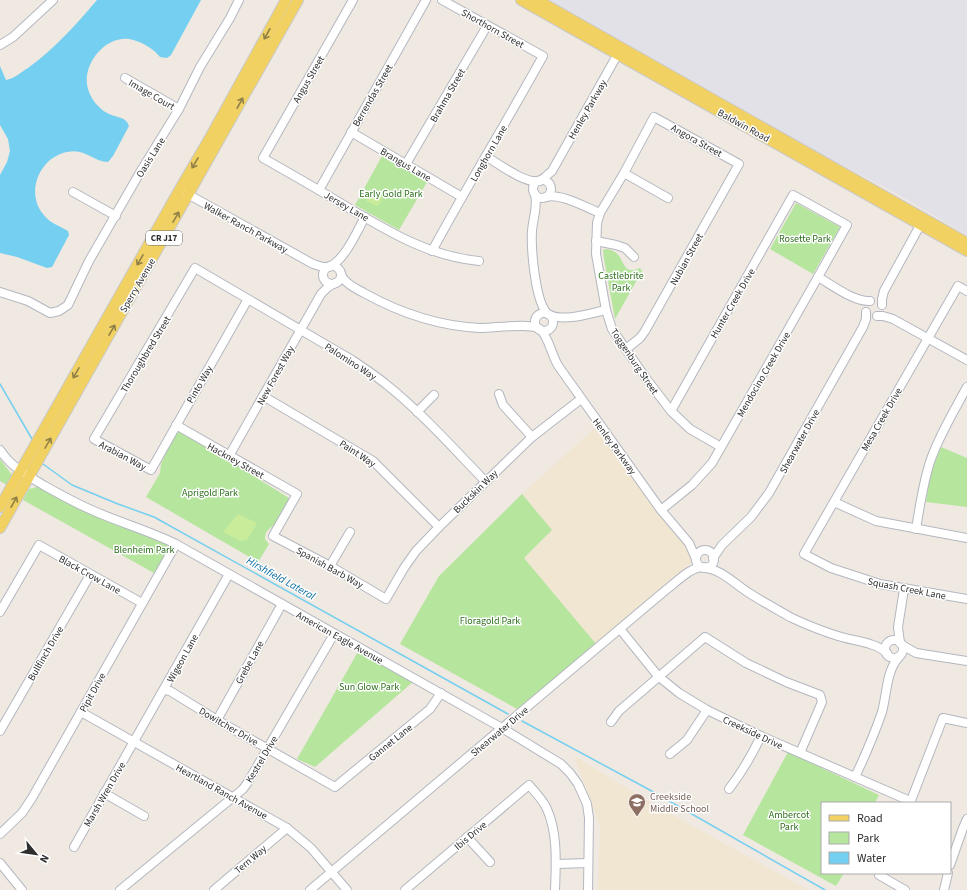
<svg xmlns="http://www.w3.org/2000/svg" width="967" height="890" viewBox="0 0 967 890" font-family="'Source Sans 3',sans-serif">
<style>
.industrial{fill:#e3e1e8}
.education{fill:#f0e6d1}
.green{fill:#b6e59e}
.pitch{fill:#c9ec9a}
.water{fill:#75cff0}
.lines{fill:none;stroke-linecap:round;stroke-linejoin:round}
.stream{stroke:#75cff0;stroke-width:1.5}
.minor-casing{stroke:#b4b7c1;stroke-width:10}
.major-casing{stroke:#c9c9c9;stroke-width:12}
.minor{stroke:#fff;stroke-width:8}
.major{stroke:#f2d163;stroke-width:10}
.oneway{stroke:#908048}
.labels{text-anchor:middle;stroke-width:3;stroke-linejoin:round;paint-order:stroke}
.shield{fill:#fff;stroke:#6d6d6d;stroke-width:1}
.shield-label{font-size:9px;font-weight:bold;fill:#2e2e2e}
.street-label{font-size:10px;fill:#2e2e2e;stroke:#fff}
.park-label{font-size:10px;fill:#2c6e1b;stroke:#fff}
.education-label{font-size:10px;fill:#785e54;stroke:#fff;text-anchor:start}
.water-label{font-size:11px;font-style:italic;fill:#0d6fa3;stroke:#fff}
</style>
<rect width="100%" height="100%" fill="#efe9e1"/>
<path class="industrial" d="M531,0h436v235l-70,-41 -172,-90z"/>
<g class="education">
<path d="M595,428l96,126 2,6 -5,6 -92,78 -72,-86 28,-28 -30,-36z"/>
<path d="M574,756l86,52 148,82h-210l2,-64z"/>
</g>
<g class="green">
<path d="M382,156l45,26 -28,48 -44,-25z"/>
<path d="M796,203l44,24 -27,47 -43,-25z"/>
<path d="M606,249c22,2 12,29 34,19l2,3 -27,48 -11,-60 -1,-9z"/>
<path d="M177,432l4,1 45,26 63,39c-2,8 -9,19 -14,26 -5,5 -10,6 -10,15l4,5 -11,18 -112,-65 14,-24 1,-9 13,-29z"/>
<path d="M941,447l26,11v49l-41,-5 4,-26z"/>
<path d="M0,459l12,16 -5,10 -7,-4z"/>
<path d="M37,487l50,26 80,29 1,8 -14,23 -131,-73 6,-11z"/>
<path d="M522,494l30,36 -28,28 72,86 -79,65 -117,-65 39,-68z"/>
<path d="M359,650l55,31 -99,86 -18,-8z"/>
<path d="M788,752l91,43 -4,8h-53v70h22l-8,13 -93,-51z"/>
</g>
<g class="pitch">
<path d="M371,190l11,7 -1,5 -4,4 -11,-5z"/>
<path d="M238,514l19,9 -10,17 -7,1 -17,-9z"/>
</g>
<path class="water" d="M97,0h104l-30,55 -4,3 -7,-1c-7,-9 -19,-16 -31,-18 -25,-3 -48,27 -41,50 3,10 10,19 19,24 9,5 19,3 22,13l-16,30 -5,6c-15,0 -22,-14 -41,-10 -27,5 -42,40 -24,62 6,9 17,12 25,17l1,4 -17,32 -5,1 -30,-11 -17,-4v-78l7,-13 3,-11 -2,-12 -8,-14v-59l6,14c8,-1 15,-8 22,-12 26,-19 48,-43 69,-68z"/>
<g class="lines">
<g class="stream">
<path d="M0,384l32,55"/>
<path d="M43,464l29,21 46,19 36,13 354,197"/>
<path d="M522,721l126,68 177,101"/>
</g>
<g class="minor-casing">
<g id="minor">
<path d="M353,0l-90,158c26,15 53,30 79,46 44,26 85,52 137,57"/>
<path d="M0,45l13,-8 40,-37"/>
<path d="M125,78l54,31"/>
<path d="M351,132l111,65"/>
<path d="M487,157c12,7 38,27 52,24"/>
<path d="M406,164l81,-138"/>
<path d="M624,173l44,25"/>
<circle cx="542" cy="189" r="9"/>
<path d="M540,181l5,-4 7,-6 68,-121"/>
<path d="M319,190l107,-190"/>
<path d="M73,192l43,24"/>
<path d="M184,192l129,72 10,3h6"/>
<path d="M535,194c3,12 -2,24 -3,37 -1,17 3,72 16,83"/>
<path d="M546,197c15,-4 39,10 54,16"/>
<path d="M596,241l20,4 9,3 9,9"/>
<path d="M432,251c36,-66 75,-130 111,-195l-101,-56"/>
<path d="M330,266c15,-6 27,-35 35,-49"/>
<circle cx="332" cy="275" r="9"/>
<path d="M341,274c3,9 14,14 23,19 36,20 75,33 116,35 14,0 48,-5 58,0"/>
<path d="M818,277c14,8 36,25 52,24"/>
<path d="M967,291l-9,-5 -154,268 27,14 49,16 87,15"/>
<path d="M0,292l28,9 22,12 9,-2 9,-6 21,-44 53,-92 37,-60 21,-42 30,-49 9,-18"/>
<path d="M248,299l-97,171 -57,-31 101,-171 157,92c12,8 24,16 35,25 35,28 66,63 98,96"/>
<path d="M882,305v-6l2,-8 39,-71"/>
<circle cx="544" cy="322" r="9"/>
<path d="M550,315c15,7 41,-2 56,-5"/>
<path d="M877,316h6l10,3 74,41"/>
<path d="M540,329c9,8 12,28 19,38l102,143 28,33 7,16"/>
<path d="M626,349l14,-11 5,-7 94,-167 -85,-47 -30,56 -24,40 -3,10 -1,31 10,56 6,19 33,48 26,34 19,18 31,18"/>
<path d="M499,394l4,11 29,32"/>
<path d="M263,396l110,65 66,66"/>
<path d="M417,412l17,-17"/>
<path d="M176,425l121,69 -24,42 57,30 56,33 18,-31 12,-17 23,-24 93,-90 49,-38"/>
<path d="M0,450c11,17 28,26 45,36 16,9 32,18 49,25 27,12 56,20 82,33l326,184 59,36 9,9 8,11 9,20 2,14 -1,72"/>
<path d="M229,456l92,-162 7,-7 7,-4"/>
<path d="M834,502l42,19 91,17"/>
<path d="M661,510l31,-25 20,-22 106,-186 29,-52 -54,-30 -122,216"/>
<path d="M916,529c4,-23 7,-47 15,-70 9,-25 23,-48 36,-72"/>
<circle cx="705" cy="559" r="9"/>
<path d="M713,558l9,-13 29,-28 18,-24 94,-166 3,-8v-7"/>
<path d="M330,566l20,-34"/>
<path d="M705,568c16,1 31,17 44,25 14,9 29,17 43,25 15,7 30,13 46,18 15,5 37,6 49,17"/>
<path d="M0,612l39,-67 103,58"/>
<path d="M620,629l38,47 21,17 28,17 54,26 149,65"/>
<circle cx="894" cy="649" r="9"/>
<path d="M900,643l-2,-16 6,-38"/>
<path d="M902,645l14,8 51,8"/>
<path d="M164,690l6,1 47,29 118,67 95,-78 11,-16"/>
<path d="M81,712l206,116 24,20 36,42"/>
<path d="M217,720l65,-116"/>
<path d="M611,722l8,-11 86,-74 41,26 40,19 34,13 2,7 -22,51"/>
<path d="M0,731l90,-156"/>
<path d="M670,754l17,-14 20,-30"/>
<path d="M855,777c10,-21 19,-42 27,-65 5,-18 4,-41 17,-55"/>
<path d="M729,789c13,-17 23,-34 32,-53"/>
<path d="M104,793l40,23"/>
<path d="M910,803l33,-85 24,5"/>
<path d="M0,834l22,-21 10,-15 144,-254"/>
<path d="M467,837l23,25"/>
<path d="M74,847l155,-273"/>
<path d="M0,863l22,27"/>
<path d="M556,864l32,-1"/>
<path d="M950,865l13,-37 4,-9"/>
<path d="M880,873l-1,2 26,15"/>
<path d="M120,890l123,-101 5,-7 86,-148"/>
<path d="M214,890l73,-62"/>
<path d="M310,890l357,-301c11,-8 23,-22 37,-22"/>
<path d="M405,890l124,-105c6,7 13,14 17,22 12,24 10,57 9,83"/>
<path d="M944,890l4,-17"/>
</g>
</g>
<g class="major-casing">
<g id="major">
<path d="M521,0l446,251"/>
<path d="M537,0l430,243"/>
<path d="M0,507l180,-318 31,-53 75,-136"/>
<path d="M0,528l298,-528"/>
</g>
</g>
<use href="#minor" class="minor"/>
<use href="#major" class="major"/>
</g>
<defs><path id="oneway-shaft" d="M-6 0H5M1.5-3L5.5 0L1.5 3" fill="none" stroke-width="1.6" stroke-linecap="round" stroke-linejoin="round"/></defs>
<g class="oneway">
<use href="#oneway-shaft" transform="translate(267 34) rotate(119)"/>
<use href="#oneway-shaft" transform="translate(240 103) rotate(-61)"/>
<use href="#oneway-shaft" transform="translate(195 163) rotate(121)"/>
<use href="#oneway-shaft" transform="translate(176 217) rotate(-60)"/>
<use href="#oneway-shaft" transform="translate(140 260) rotate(120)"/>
<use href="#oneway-shaft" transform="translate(112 330) rotate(-60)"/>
<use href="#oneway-shaft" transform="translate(76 373) rotate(120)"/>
<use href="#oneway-shaft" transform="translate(48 443) rotate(-60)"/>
<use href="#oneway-shaft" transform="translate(14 502) rotate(-61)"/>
</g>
<defs>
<g id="school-pin" transform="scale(0.9)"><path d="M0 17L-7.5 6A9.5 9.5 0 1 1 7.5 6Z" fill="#8d6e63" stroke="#fff"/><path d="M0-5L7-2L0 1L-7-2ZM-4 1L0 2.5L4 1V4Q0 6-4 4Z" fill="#fff"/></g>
</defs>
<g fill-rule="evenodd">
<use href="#school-pin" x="637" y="802"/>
</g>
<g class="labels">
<rect class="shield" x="146" y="231" width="36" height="14" rx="3"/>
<g class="shield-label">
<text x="164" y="241">CR J17</text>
</g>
<g class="street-label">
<text transform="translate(493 28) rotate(29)" y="4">Shorthorn Street</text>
<text transform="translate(308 79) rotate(-60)" y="4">Angus Street</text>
<text transform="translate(152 94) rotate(30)" y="4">Image Court</text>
<text transform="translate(372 95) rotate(-60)" y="4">Berrendas Street</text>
<text transform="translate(447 95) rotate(-60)" y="4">Brahma Street</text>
<text transform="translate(587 109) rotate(-60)" y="4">Henley Parkway</text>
<text transform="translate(744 125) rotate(29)" y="4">Baldwin Road</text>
<text transform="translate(697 140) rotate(29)" y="4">Angora Street</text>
<text transform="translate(488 153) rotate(-60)" y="4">Longhorn Lane</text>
<text transform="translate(150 157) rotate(-58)" y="4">Oasis Lane</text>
<text transform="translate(406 164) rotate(30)" y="4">Brangus Lane</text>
<text transform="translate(347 206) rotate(30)" y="4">Jersey Lane</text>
<text transform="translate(246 227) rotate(29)" y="4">Walker Ranch Parkway</text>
<text transform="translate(686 259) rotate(-61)" y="4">Nubian Street</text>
<text transform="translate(137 285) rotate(-60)" y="4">Sperry Avenue</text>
<text transform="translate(732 303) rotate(-60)" y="4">Hunter Creek Drive</text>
<text transform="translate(145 354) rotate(-59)" y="4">Thoroughbred Street</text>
<text transform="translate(351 361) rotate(33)" y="4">Palomino Way</text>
<text transform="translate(635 361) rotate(56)" y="4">Toggenburg Street</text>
<text transform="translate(763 374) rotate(-60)" y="4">Mendocino Creek Drive</text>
<text transform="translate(275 375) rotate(-61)" y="4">New Forest Way</text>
<text transform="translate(199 384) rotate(-60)" y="4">Pinto Way</text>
<text transform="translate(881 419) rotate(-60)" y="4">Mesa Creek Drive</text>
<text transform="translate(799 441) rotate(-61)" y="4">Shearwater Drive</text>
<text transform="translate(615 446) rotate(54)" y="4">Henley Parkway</text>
<text transform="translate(358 453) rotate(33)" y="4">Paint Way</text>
<text transform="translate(123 455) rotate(28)" y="4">Arabian Way</text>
<text transform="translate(236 460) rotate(29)" y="4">Hackney Street</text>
<text transform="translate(475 491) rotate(-44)" y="4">Buckskin Way</text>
<text transform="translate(330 567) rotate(29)" y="4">Spanish Barb Way</text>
<text transform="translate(90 574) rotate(29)" y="4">Black Crow Lane</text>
<text transform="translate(907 588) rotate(11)" y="4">Squash Creek Lane</text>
<text transform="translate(340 637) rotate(29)" y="4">American Eagle Avenue</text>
<text transform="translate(45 653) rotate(-60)" y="4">Bullfinch Drive</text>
<text transform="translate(182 658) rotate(-61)" y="4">Wigeon Lane</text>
<text transform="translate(249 662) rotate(-61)" y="4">Grebe Lane</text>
<text transform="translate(92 692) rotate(-61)" y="4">Pipit Drive</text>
<text transform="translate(229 726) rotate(30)" y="4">Dowitcher Drive</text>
<text transform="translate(499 731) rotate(-40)" y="4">Shearwater Drive</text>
<text transform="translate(753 732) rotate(25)" y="4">Creekside Drive</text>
<text transform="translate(390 742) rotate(-39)" y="4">Gannet Lane</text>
<text transform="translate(261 759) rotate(-59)" y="4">Kestrel Drive</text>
<text transform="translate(222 791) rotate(29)" y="4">Heartland Ranch Avenue</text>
<text transform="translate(104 794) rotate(-60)" y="4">Marsh Wren Drive</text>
<text transform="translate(470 835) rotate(-40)" y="4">Ibis Drive</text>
<text transform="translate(250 859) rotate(-40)" y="4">Tern Way</text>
</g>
<g class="park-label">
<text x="391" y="197">Early Gold Park</text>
<text x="805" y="242">Rosette Park</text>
<text x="621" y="279">Castlebrite<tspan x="621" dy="12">Park</tspan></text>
<text x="210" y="496">Aprigold Park</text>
<text x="144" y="553">Blenheim Park</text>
<text x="490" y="624">Floragold Park</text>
<text x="369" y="690">Sun Glow Park</text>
<text x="789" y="818">Ambercot<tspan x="789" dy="12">Park</tspan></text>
</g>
<g class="education-label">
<text x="650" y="800">Creekside<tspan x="650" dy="12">Middle School</tspan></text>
</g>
<g class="water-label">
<text transform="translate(281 578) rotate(29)" y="4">Hirshfield Lateral</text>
</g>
</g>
<rect x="821" y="802" width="130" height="72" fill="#ffffff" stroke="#ababab"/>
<rect x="829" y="815" width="20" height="6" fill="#f2d163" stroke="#ababab"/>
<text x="857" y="822" font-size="12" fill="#2e2e2e">Road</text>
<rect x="829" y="832" width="20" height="12" fill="#b6e59e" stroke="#ababab"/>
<text x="857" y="842" font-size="12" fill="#2e2e2e">Park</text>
<rect x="829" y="852" width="20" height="12" fill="#75cff0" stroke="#ababab"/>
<text x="857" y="862" font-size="12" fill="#2e2e2e">Water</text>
<g transform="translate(36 854) rotate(119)" stroke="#ffffff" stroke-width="3" paint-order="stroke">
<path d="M0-3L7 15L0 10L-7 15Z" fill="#2e2e2e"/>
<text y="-6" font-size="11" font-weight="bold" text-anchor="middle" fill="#2e2e2e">N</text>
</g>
</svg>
